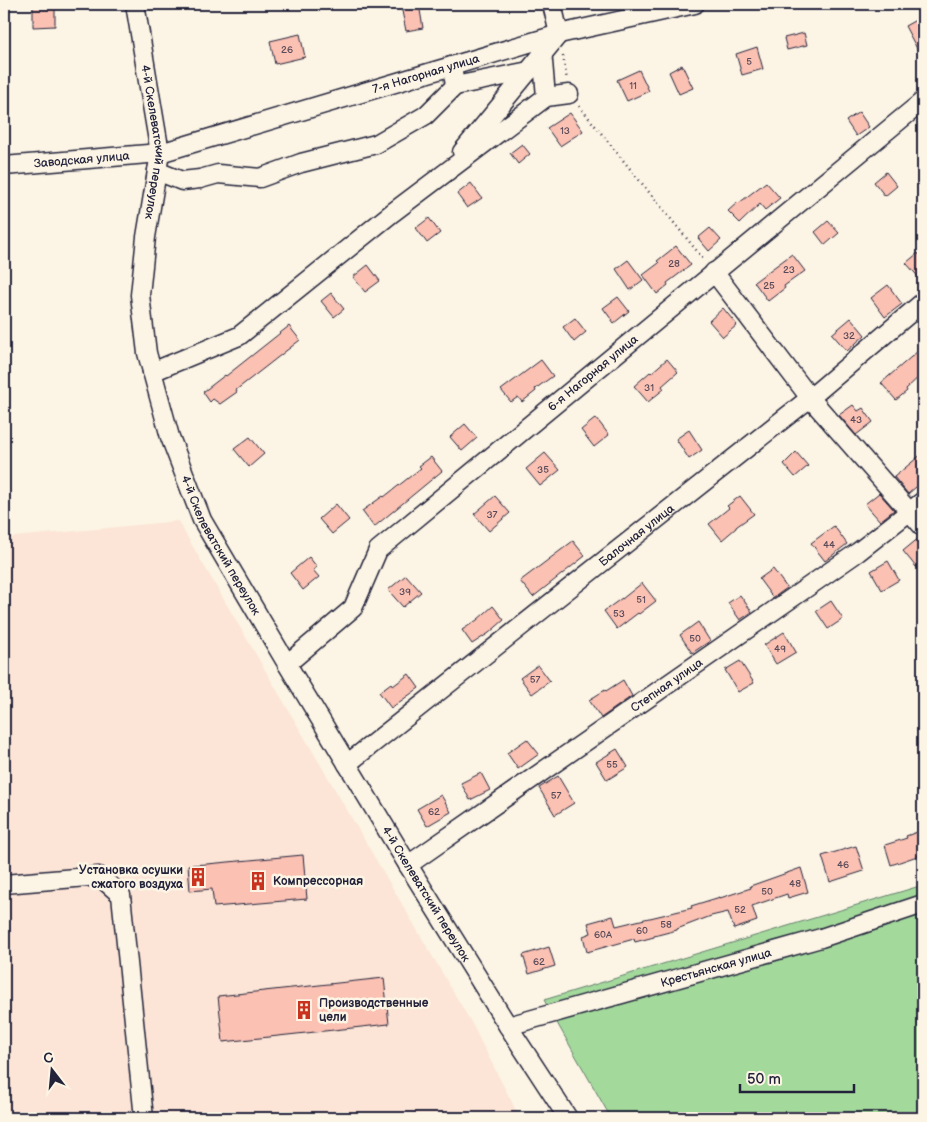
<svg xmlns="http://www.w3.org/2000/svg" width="927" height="1122" viewBox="0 0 927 1122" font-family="'Balsamiq Sans',sans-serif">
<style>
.built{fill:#fce5d6}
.green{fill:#a4d99c;stroke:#637e6c}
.building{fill:#fbc1b3;stroke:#22223b}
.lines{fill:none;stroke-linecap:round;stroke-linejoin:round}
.minor-casing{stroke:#22223b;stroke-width:21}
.path{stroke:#22223b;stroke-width:2.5;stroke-dasharray:1 4;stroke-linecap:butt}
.minor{stroke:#fcf5e5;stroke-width:18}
.labels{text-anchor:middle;stroke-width:5;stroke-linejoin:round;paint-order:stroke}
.number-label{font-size:10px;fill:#584a59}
.street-label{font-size:12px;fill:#22223b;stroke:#fcf5e5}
.poi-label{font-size:12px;font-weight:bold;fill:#22223b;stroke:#fcf5e5;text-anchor:start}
</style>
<rect width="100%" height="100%" fill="#fcf5e5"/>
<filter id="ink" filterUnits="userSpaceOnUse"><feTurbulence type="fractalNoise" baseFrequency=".02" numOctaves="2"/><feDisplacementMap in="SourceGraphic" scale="10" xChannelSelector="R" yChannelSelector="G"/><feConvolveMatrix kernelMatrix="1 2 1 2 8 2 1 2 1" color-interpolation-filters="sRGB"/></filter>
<g filter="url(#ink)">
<path class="built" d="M178,521l293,501 49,96h-516v-580z"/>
<path class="green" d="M923,885v231l-30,2h-282l-67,-118z"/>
<g class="building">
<path d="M33,4h22v22l-22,1z"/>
<path d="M410,4h9l4,24 -17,3 -5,-25z"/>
<path d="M923,16v44l-18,-34z"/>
<path d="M804,33l3,12 -20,5 -3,-12z"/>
<path d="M300,34l5,23 -30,7 -5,-23z"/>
<path d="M757,47l6,22 -21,6 -6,-21z"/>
<path d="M682,65l11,23 -14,6 -10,-22z"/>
<path d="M639,70l10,21 -22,10 -10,-21z"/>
<path d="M859,112l10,15 -13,9 -10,-15z"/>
<path d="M570,113l13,18 -23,15 -13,-18z"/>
<path d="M522,144l8,10 -12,10 -8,-11z"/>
<path d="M886,172l11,14 -12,10 -11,-14z"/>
<path d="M766,182l14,16 -15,12 -5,-6 -20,19 -12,-12 10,-9 1,1z"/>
<path d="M471,183l11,15 -15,10 -10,-14z"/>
<path d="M429,218l11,15 -13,10 -11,-15z"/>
<path d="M828,221l11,12 -14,12 -10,-13z"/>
<path d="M710,228l11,12 -12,11 -11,-13z"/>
<path d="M676,246l15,19 -24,18 1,2 -11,9 -14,-19 16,-12 -2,-2z"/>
<path d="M918,253l5,7v22l-17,-19z"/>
<path d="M792,254l13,17 -21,15 1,2 -17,13 -14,-19z"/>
<path d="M628,260l15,20 -13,10 -14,-21z"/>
<path d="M368,265l12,16 -15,11 -12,-15z"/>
<path d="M888,285l14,19 -17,13 -14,-19z"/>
<path d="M331,293l13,16 -10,8 -13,-16z"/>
<path d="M618,297l11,14 -15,12 -11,-15z"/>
<path d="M723,308l14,17 -14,12 -14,-16z"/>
<path d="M575,318l11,14 -12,10 -11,-15z"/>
<path d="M851,318l14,17 -18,16 -15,-17z"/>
<path d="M289,326l11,14 -64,50 1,2 -17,12 -7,-5 -3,3 -7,-10 22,-17 1,1z"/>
<path d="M918,351l5,6v16l-17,16 1,2 -11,9 -15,-17z"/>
<path d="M667,359l11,13 -16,14 2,3 -16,13 -14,-16 16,-14 1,1z"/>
<path d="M541,360l12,16 -18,13 1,2 -14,11 -4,-5 -7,5 -10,-12z"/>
<path d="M853,405l5,6 5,-3 10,14 -17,13 -17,-20z"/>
<path d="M596,418l13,17 -15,12 -13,-17z"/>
<path d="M465,424l12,14 -15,13 -12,-14z"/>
<path d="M689,430l13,20 -13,9 -13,-20z"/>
<path d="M250,437l14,17 -15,13 -15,-18z"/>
<path d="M796,452l12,14 -13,11 -11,-13z"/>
<path d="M545,453l15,17 -20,16 -14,-17z"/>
<path d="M923,453v28l-15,13 -14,-17z"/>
<path d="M431,457l11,14 -68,56 -12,-16 21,-15 1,1 37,-29 -2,-2z"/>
<path d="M879,493l15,17 -14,11 -15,-17z"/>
<path d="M495,496l15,17 -21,18 -15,-17z"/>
<path d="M740,496l14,18 -18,13v1l-14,12 -13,-16 20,-16 -2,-2z"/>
<path d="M336,504l13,16 -17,14 -13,-15z"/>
<path d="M834,526l13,18 -22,17 -14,-18z"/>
<path d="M920,537h3v24l-7,6 -13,-16z"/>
<path d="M573,541l12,15 -52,41 -13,-16z"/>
<path d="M309,557l8,10 -4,3 6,7 -16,13 -13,-17z"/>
<path d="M888,561l11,19 -17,10 -11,-19z"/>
<path d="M773,569l14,19 -14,10 -14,-19z"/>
<path d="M406,575l15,17 -18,15 -15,-17z"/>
<path d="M642,583l14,18 -17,13 -1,-1 -21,16 -13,-18 18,-13v1z"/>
<path d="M740,595l12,17 -12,8 -12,-17z"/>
<path d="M831,601l12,18 -15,10 -12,-18z"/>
<path d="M493,606l11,14 -15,13 -17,11 -10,-14 15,-10z"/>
<path d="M698,622l12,19 -18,12 -12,-18z"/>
<path d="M784,632l12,20 -20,12 -12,-19z"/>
<path d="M740,661l14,22 -16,9 -13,-22z"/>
<path d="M538,665l12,16 -18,13 -12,-16z"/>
<path d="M409,674l10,14 -28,20 -12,-16 12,-9 2,3z"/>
<path d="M623,680l9,16 -31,22 -12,-18 16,-10 1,1z"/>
<path d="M527,739l12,15 -21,15 -11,-16z"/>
<path d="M617,749l11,18 -21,13 -11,-18z"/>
<path d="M481,773l9,17 -20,10 -9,-17z"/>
<path d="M558,776l16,27 -19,12 -16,-27z"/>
<path d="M441,795l10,17 -24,14 -10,-17z"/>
<path d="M923,830v24l-32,11 -6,-20 22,-7 -1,-2z"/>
<path d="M856,846l8,25 -34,11 -8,-26z"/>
<path d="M303,855l4,44 -93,8 -2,-18 -22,2 -2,-26 19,-1z"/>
<path d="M801,868l7,24 -20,6 -1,-4 -35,12 5,15 -23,8 -6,-17 -17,4 -34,13v1l-23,6v1l-19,5 -1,-3 -47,13 -4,-16 8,-3 -3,-10 25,-7 3,10 33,-8h1l42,-10 -1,-2 29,-9v1l31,-10 -1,-2z"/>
<path d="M549,947l6,19 -26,8 -6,-19z"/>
<path d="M384,978l5,46 -166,18 -5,-46z"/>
</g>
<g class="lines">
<g class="minor-casing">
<g id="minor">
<path id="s1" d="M135,4l25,149 -14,84 -6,58 7,58 23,84 32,83 85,144 121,201 100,161 60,92"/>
<path d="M552,4l7,30"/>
<path d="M542,50l4,47"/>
<path d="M455,86l74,-15"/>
<path d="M462,152l97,-118"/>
<path id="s2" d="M4,166l156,-13 399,-119 136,-30"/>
<path d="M157,171l25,10 18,-2 18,-5 42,4 41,-15 75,-19 50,-29 29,-29 -3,-20"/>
<path d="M714,272l96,126 113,129"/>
<path d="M152,372l87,-36 153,-123 154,-116 23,-3"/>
<path id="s3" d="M287,664l66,-56 25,-58 545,-449"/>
<path id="s4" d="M347,764l463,-366 113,-96"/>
<path id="s5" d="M408,865l450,-313 65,-51"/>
<path d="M4,884l95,-8 22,19 23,223"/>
<path id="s6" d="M508,1026l313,-88 102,-34"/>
</g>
</g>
<g class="path">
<path d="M563,56l4,24"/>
<path d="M579,106l126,155"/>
</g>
<use href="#minor" class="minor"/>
</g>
</g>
<defs>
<g id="building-bare" transform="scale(1.5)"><path d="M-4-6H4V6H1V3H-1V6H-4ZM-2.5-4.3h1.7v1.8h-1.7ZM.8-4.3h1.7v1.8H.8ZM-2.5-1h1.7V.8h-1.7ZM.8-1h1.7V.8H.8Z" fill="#c8321e" stroke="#fcf5e5" stroke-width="2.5" paint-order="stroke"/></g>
</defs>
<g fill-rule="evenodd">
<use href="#building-bare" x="198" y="877"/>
<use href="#building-bare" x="258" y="881"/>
<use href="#building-bare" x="304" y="1010"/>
</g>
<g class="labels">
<g class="number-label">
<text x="287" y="53">26</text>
<text x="749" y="65">5</text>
<text x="633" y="89">11</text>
<text x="565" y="134">13</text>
<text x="674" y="267">28</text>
<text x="789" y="273">23</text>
<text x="769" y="289">25</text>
<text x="849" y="339">32</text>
<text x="649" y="391">31</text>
<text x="856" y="423">43</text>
<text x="543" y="473">35</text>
<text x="492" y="518">37</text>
<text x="829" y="548">44</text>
<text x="405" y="595">39</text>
<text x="641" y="603">51</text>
<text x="619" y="617">53</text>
<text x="695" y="642">50</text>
<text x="780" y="652">49</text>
<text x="535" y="683">57</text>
<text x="612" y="768">55</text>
<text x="556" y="799">57</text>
<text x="434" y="815">62</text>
<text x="843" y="868">46</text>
<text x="795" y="887">48</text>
<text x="767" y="895">50</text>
<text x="740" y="913">52</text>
<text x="666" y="928">58</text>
<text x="642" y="934">60</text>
<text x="603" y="938">60А</text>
<text x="539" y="965">62</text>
</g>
<g class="street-label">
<text dy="4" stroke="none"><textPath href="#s2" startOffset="434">7-я Нагорная улица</textPath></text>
<text dy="4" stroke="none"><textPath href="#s1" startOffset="140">4-й Скелеватский переулок</textPath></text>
<text dy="4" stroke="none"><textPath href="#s2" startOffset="78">Заводская улица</textPath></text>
<text dy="4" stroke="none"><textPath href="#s3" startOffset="428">6-я Нагорная улица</textPath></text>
<text dy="4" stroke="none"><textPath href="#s4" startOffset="369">Балочная улица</textPath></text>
<text dy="4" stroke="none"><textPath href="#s1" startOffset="560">4-й Скелеватский переулок</textPath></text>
<text dy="4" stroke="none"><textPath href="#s5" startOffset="315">Степная улица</textPath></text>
<text dy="4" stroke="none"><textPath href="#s1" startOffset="965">4-й Скелеватский переулок</textPath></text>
<text dy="4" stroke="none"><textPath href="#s6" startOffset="216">Крестьянская улица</textPath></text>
</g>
<g class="poi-label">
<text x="183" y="874" text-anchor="end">Установка осушки<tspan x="183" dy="14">сжатого воздуха</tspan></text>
<text x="273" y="885">Компрессорная</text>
<text x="319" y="1007">Производственные<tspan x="319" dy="14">цели</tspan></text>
</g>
</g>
<rect width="927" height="1122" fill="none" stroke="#fcf5e5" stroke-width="20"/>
<rect x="10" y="10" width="907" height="1102" fill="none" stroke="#22223b" stroke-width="2" filter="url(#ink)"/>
<g transform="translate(52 1070) rotate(344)" stroke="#fcf5e5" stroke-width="4" paint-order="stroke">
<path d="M0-4L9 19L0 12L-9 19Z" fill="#22223b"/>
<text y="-8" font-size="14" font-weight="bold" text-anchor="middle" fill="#22223b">С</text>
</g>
<path d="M740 1084v8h114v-8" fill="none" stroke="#22223b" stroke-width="2.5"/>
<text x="747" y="1084" font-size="15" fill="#22223b" stroke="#fcf5e5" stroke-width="4" paint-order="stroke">50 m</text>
</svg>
